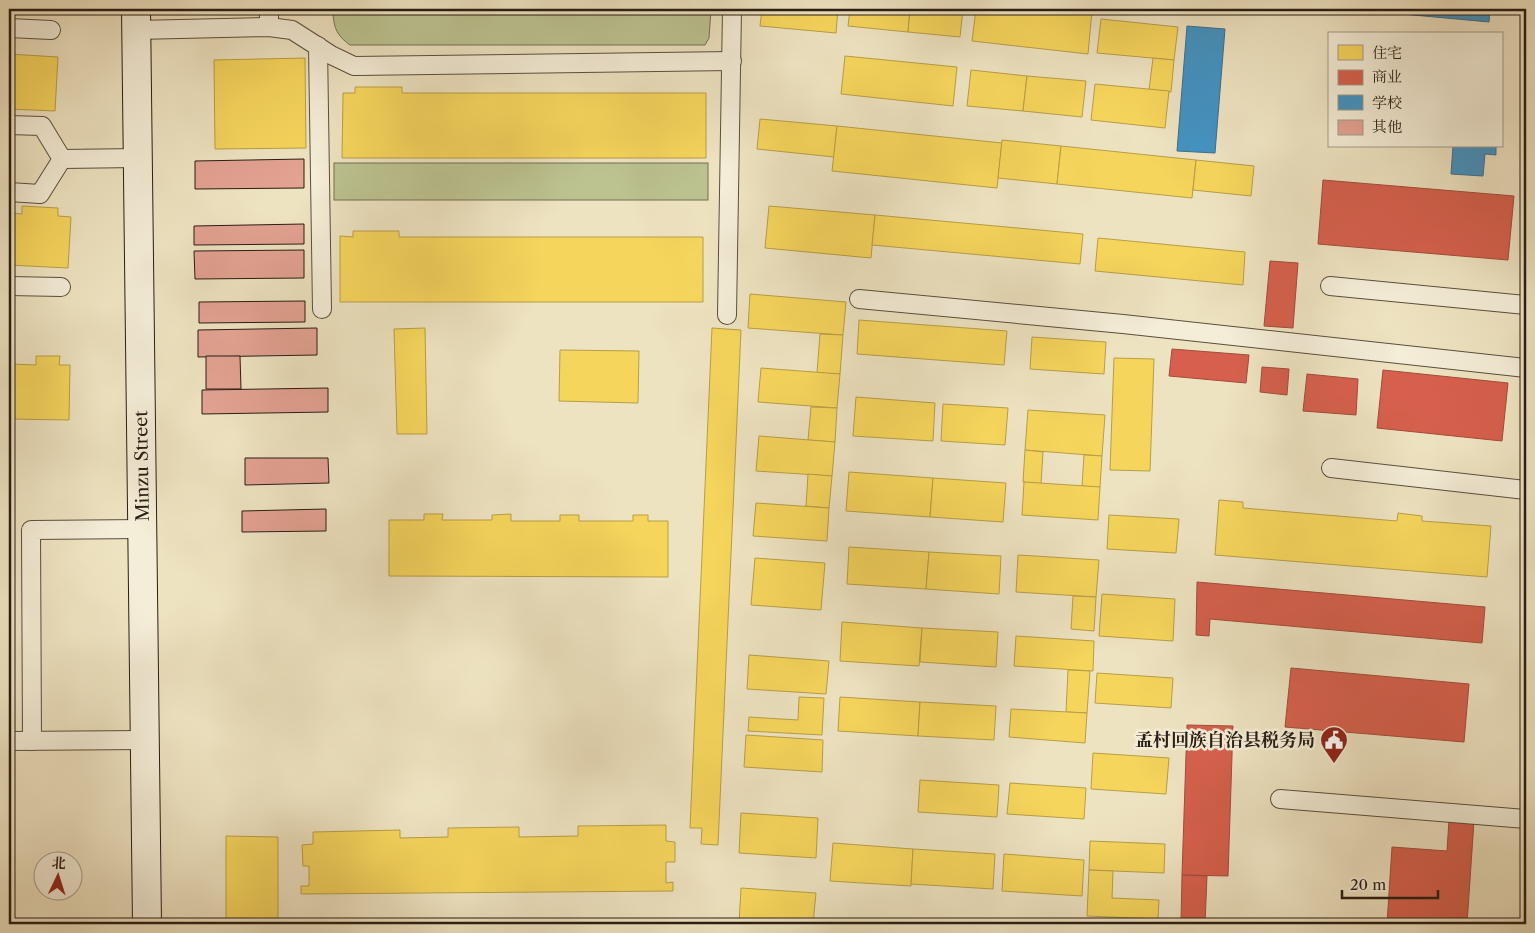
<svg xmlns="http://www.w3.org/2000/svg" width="1535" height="933" viewBox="0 0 1535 933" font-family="'Libre Caslon Text','Noto Serif SC',serif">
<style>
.green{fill:#bcc391;stroke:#727052}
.homes{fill:#f6d55c;stroke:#b89e46}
.shops{fill:#d6604d;stroke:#a24c3c}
.schools{fill:#4393c3;stroke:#3b708e}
.building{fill:#e3a292;stroke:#291d14}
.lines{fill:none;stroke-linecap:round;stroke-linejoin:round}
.lane-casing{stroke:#5a4e3f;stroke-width:20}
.secondary-casing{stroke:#291d14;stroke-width:30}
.lane{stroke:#f4edd7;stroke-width:18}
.secondary{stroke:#f4edd7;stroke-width:28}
.labels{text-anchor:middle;stroke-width:5;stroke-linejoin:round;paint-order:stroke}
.street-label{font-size:18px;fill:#291d14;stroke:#f4edd7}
.poi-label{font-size:18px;font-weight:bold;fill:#291d14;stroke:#f4edd7;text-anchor:end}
</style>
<rect width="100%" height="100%" fill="#eee3c1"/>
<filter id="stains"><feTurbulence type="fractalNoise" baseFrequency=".004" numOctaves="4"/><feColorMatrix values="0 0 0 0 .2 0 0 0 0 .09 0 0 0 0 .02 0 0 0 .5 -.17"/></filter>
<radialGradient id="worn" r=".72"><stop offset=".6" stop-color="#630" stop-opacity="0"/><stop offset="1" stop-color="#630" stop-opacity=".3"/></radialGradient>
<g class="green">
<path d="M333,9h378l-2,29 -4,7h-355c-14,-10 -17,-19 -17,-36z"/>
<rect x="334" y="163" width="374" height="37"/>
</g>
<g class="homes">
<path d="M762,9h76l-2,24 -76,-7z"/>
<path d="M850,9h60l-2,23 -60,-6z"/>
<path d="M910,9h53l-3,28 -52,-5z"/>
<path d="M976,9h93l23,2 -4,43 -116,-13z"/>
<path d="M1101,19l77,8 -4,33 -77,-7z"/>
<path d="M9,54l49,3 -3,54 -46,-2z"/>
<path d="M845,56l112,11 -4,39 -112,-12z"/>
<path d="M305,58l1,90 -91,1 -1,-89z"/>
<path d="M1153,58l21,2 -3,32 -22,-2z"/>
<path d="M971,70l56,6 -4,35 -56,-5z"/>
<path d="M1027,76l59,5 -4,36 -59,-6z"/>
<path d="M1095,84l74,7 -4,37 -74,-8z"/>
<path d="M355,87h47v6h304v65h-364l1,-65h12z"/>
<path d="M760,119l77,7 -3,31 -77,-8z"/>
<path d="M837,126l165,17 -5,45 -165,-17z"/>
<path d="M1002,140l59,6 -4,38 -59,-6z"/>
<path d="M1061,146l135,14 -4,38 -135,-14z"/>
<path d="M1196,160l58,6 -3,30 -58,-6z"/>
<path d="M22,206l36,2v8l13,1 -3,51 -59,-3v-52l13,1z"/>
<path d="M769,206l106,9 -4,43 -106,-10z"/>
<path d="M875,215l208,19 -3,30 -208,-19z"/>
<path d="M353,231h46v6h304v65h-363v-66l13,1z"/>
<path d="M1098,238l147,14 -2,33 -148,-14z"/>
<path d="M750,294l96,8 -3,33 -95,-7z"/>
<path d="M859,320l148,11 -3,34 -147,-11z"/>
<path d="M425,328l2,106h-30l-3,-105z"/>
<path d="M712,328l29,2 -23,515 -17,-1 1,-16h-12z"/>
<path d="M820,334l23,1 -3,39 -23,-1z"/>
<path d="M1032,337l74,5 -2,32 -74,-5z"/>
<path d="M560,350l79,1 -1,52 -79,-2z"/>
<path d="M9,355h2v9l25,1v-9h24l-1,9h11l-1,55 -60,-1z"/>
<path d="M1114,358l40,1 -4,112 -40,-1z"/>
<path d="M761,368l79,6 -3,34 -79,-6z"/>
<path d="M856,397l79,6 -2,38 -80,-5z"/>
<path d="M943,404l65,4 -3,37 -64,-4z"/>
<path d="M811,407l26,1 -2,34 -27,-2z"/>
<path d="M1028,410l77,5 -3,41 -77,-6z"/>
<path d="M759,436l76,6 -3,34 -76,-5z"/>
<path d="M1025,450l18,2 -2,32 -18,-2z"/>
<path d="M1084,455l18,1 -2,31 -18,-1z"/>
<path d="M849,472l84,6 -3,39 -84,-6z"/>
<path d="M808,474l24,2 -3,32 -23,-2z"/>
<path d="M933,478l73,5 -3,39 -73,-5z"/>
<path d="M1024,482l76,5 -2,33 -76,-5z"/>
<path d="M1219,500l24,2v6l154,13 1,-8 24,3v5l69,5 -4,51 -272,-22z"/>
<path d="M756,503l73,5 -2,33 -74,-5z"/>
<path d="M424,514h19l-1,6h50v-5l19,-1v7h49v-6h19v6h54v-6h15v6h20v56l-279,-1v-56h35z"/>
<path d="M1109,515l70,4 -3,34 -69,-4z"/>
<path d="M849,547l80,5 -3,37 -79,-5z"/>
<path d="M929,552l72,4 -2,38 -73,-5z"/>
<path d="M1018,555l81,5 -3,37 -80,-5z"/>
<path d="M755,558l70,5 -4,47 -70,-5z"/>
<path d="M1102,594l73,5 -2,42 -74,-5z"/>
<path d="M1073,596l23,1 -2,34 -23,-2z"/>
<path d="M842,622l80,6 -3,38 -79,-5z"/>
<path d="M922,628l76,4 -2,35 -76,-5z"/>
<path d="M1016,636l78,5 -1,30 -79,-5z"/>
<path d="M749,655l80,6 -3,33 -79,-5z"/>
<path d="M1068,670l22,1 -3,42 -21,-1z"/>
<path d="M1097,673l76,5 -2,30 -76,-5z"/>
<path d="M799,697l25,1 -2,37 -74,-4 1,-14 49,3z"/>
<path d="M840,697l80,5 -2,34 -80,-5z"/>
<path d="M920,702l76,4 -2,34 -76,-4z"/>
<path d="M1011,709l76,4 -2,30 -76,-6z"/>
<path d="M746,735l77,5 -1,32 -78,-5z"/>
<path d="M1093,753l76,5 -3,36 -75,-5z"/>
<path d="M920,780l79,5 -2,32 -79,-5z"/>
<path d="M1010,783l76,5 -2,31 -77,-5z"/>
<path d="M741,813l77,5 -2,40 -77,-5z"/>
<path d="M666,825v16l9,1v20h-9v21l7,-1v9l-372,3v-8h8v-20h-6l-1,-21 11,-1v-12l87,-2v8l48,-1v-9l71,-1v10l59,-1v-10z"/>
<path d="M226,836l52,1v87h-52z"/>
<path d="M1090,841l75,3 -1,29 -75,-3z"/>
<path d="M833,843l80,6 -2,37 -81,-5z"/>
<path d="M913,849l82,5 -2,35 -82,-5z"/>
<path d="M1004,854l80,6 -2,36 -80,-5z"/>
<path d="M1089,870l24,1 -1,27 47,2 -1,19 -71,-3z"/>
<path d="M741,888l75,5 -3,31h-74z"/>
<path d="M1087,922l65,2h-65z"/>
</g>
<g class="shops">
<path d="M1323,180l191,16 -6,64 -190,-16z"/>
<path d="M1270,261l28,2 -5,65 -29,-2z"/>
<path d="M1172,349l77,6 -3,28 -77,-7z"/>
<path d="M1262,367l27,2 -2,26 -27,-3z"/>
<path d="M1383,370l125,13 -6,58 -125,-13z"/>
<path d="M1307,374l51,5 -2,36 -53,-4z"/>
<path d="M1197,582l288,25 -3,36 -272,-24 -1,17 -13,-1z"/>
<path d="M1291,668l178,16 -5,58 -179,-15z"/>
<path d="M1187,725l46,1 -5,150 -46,-1z"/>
<path d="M1449,820l25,1 -7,103h-80l5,-77 55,4z"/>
<path d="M1182,875l25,1 -2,48h-24z"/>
</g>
<g class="schools">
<path d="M1348,9h142l-1,13z"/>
<path d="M1187,26l38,3 -10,124 -38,-2z"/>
<path d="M1453,146h43v9l-11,-1 -2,22 -32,-2z"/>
</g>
<g class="building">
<path d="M304,159v29l-109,1v-28z"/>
<path d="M304,224v20l-110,1v-19z"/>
<path d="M304,250v28l-109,1 -1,-28z"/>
<path d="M305,301v21l-106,1v-21z"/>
<path d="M317,328v27l-119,2v-27z"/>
<path d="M206,356h34l1,33h-35z"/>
<path d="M328,388v24l-126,2v-24z"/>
<path d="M245,458h83l1,25 -84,2z"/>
<path d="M326,509v22l-84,1v-21z"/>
</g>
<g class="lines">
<g class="lane-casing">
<g id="lane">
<path d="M269,27v-18"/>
<path d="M9,28l42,2"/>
<path d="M136,30l133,-3 23,3 39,25 23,11 378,-5"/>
<path d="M318,46l4,263"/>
<path d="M9,125l33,1 20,33 -22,35 -31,-2"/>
<path d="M62,159l76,-1"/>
<path d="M9,286l52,1"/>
<path d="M1330,286l196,19"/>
<path d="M859,299l264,25 403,44"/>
<path d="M727,315l5,-306"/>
<path d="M1331,468l195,22"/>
<path d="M9,741l136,-1"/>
<path d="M32,741l-1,-211 111,-1"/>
<path d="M1280,799l246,20"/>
</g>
</g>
<g class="secondary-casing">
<path id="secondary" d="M136,9l11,915"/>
</g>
<use href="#lane" class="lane"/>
<use href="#secondary" class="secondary"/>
</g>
<defs>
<g id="civic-pin" transform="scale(1.4375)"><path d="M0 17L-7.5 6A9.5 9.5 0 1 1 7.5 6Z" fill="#8f2418" stroke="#f4edd7"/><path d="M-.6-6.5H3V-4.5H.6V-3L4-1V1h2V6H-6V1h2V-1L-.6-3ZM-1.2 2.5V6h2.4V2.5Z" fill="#fff"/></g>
</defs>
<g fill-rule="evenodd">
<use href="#civic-pin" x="1334" y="740"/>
</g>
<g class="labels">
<g class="street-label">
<text transform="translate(142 466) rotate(-91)" y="6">Minzu Street</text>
</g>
<g class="poi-label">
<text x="1315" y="746">孟村回族自治县税务局</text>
</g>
</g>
<rect width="1535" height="933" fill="none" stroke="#eee3c1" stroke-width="30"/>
<rect x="10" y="10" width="1515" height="913" fill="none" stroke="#291d14" stroke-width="2.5"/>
<rect x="15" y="15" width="1505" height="903" fill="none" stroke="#291d14"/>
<rect x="1328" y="32" width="175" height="115" fill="#f4edd7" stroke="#a39a89"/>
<rect x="1338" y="45" width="25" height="15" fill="#f6d55c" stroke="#a39a89"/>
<text x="1372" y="58" font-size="15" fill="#291d14">住宅</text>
<rect x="1338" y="70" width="25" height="15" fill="#d6604d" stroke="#a39a89"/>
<text x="1372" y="82" font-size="15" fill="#291d14">商业</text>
<rect x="1338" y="95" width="25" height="15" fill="#4393c3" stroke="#a39a89"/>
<text x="1372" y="108" font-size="15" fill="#291d14">学校</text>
<rect x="1338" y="120" width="25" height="15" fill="#e3a292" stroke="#a39a89"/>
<text x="1372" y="132" font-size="15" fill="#291d14">其他</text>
<g transform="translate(58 876) rotate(4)"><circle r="24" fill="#f4edd7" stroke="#a39a89"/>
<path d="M0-4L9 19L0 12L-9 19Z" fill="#8f2418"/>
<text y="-8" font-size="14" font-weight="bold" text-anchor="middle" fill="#291d14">北</text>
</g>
<path d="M1342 890v8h96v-8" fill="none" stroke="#291d14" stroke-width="2.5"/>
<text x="1350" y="890" font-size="15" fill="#291d14" stroke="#f4edd7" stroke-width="4" paint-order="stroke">20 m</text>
<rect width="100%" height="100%" filter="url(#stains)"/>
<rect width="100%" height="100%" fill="url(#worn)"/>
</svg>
